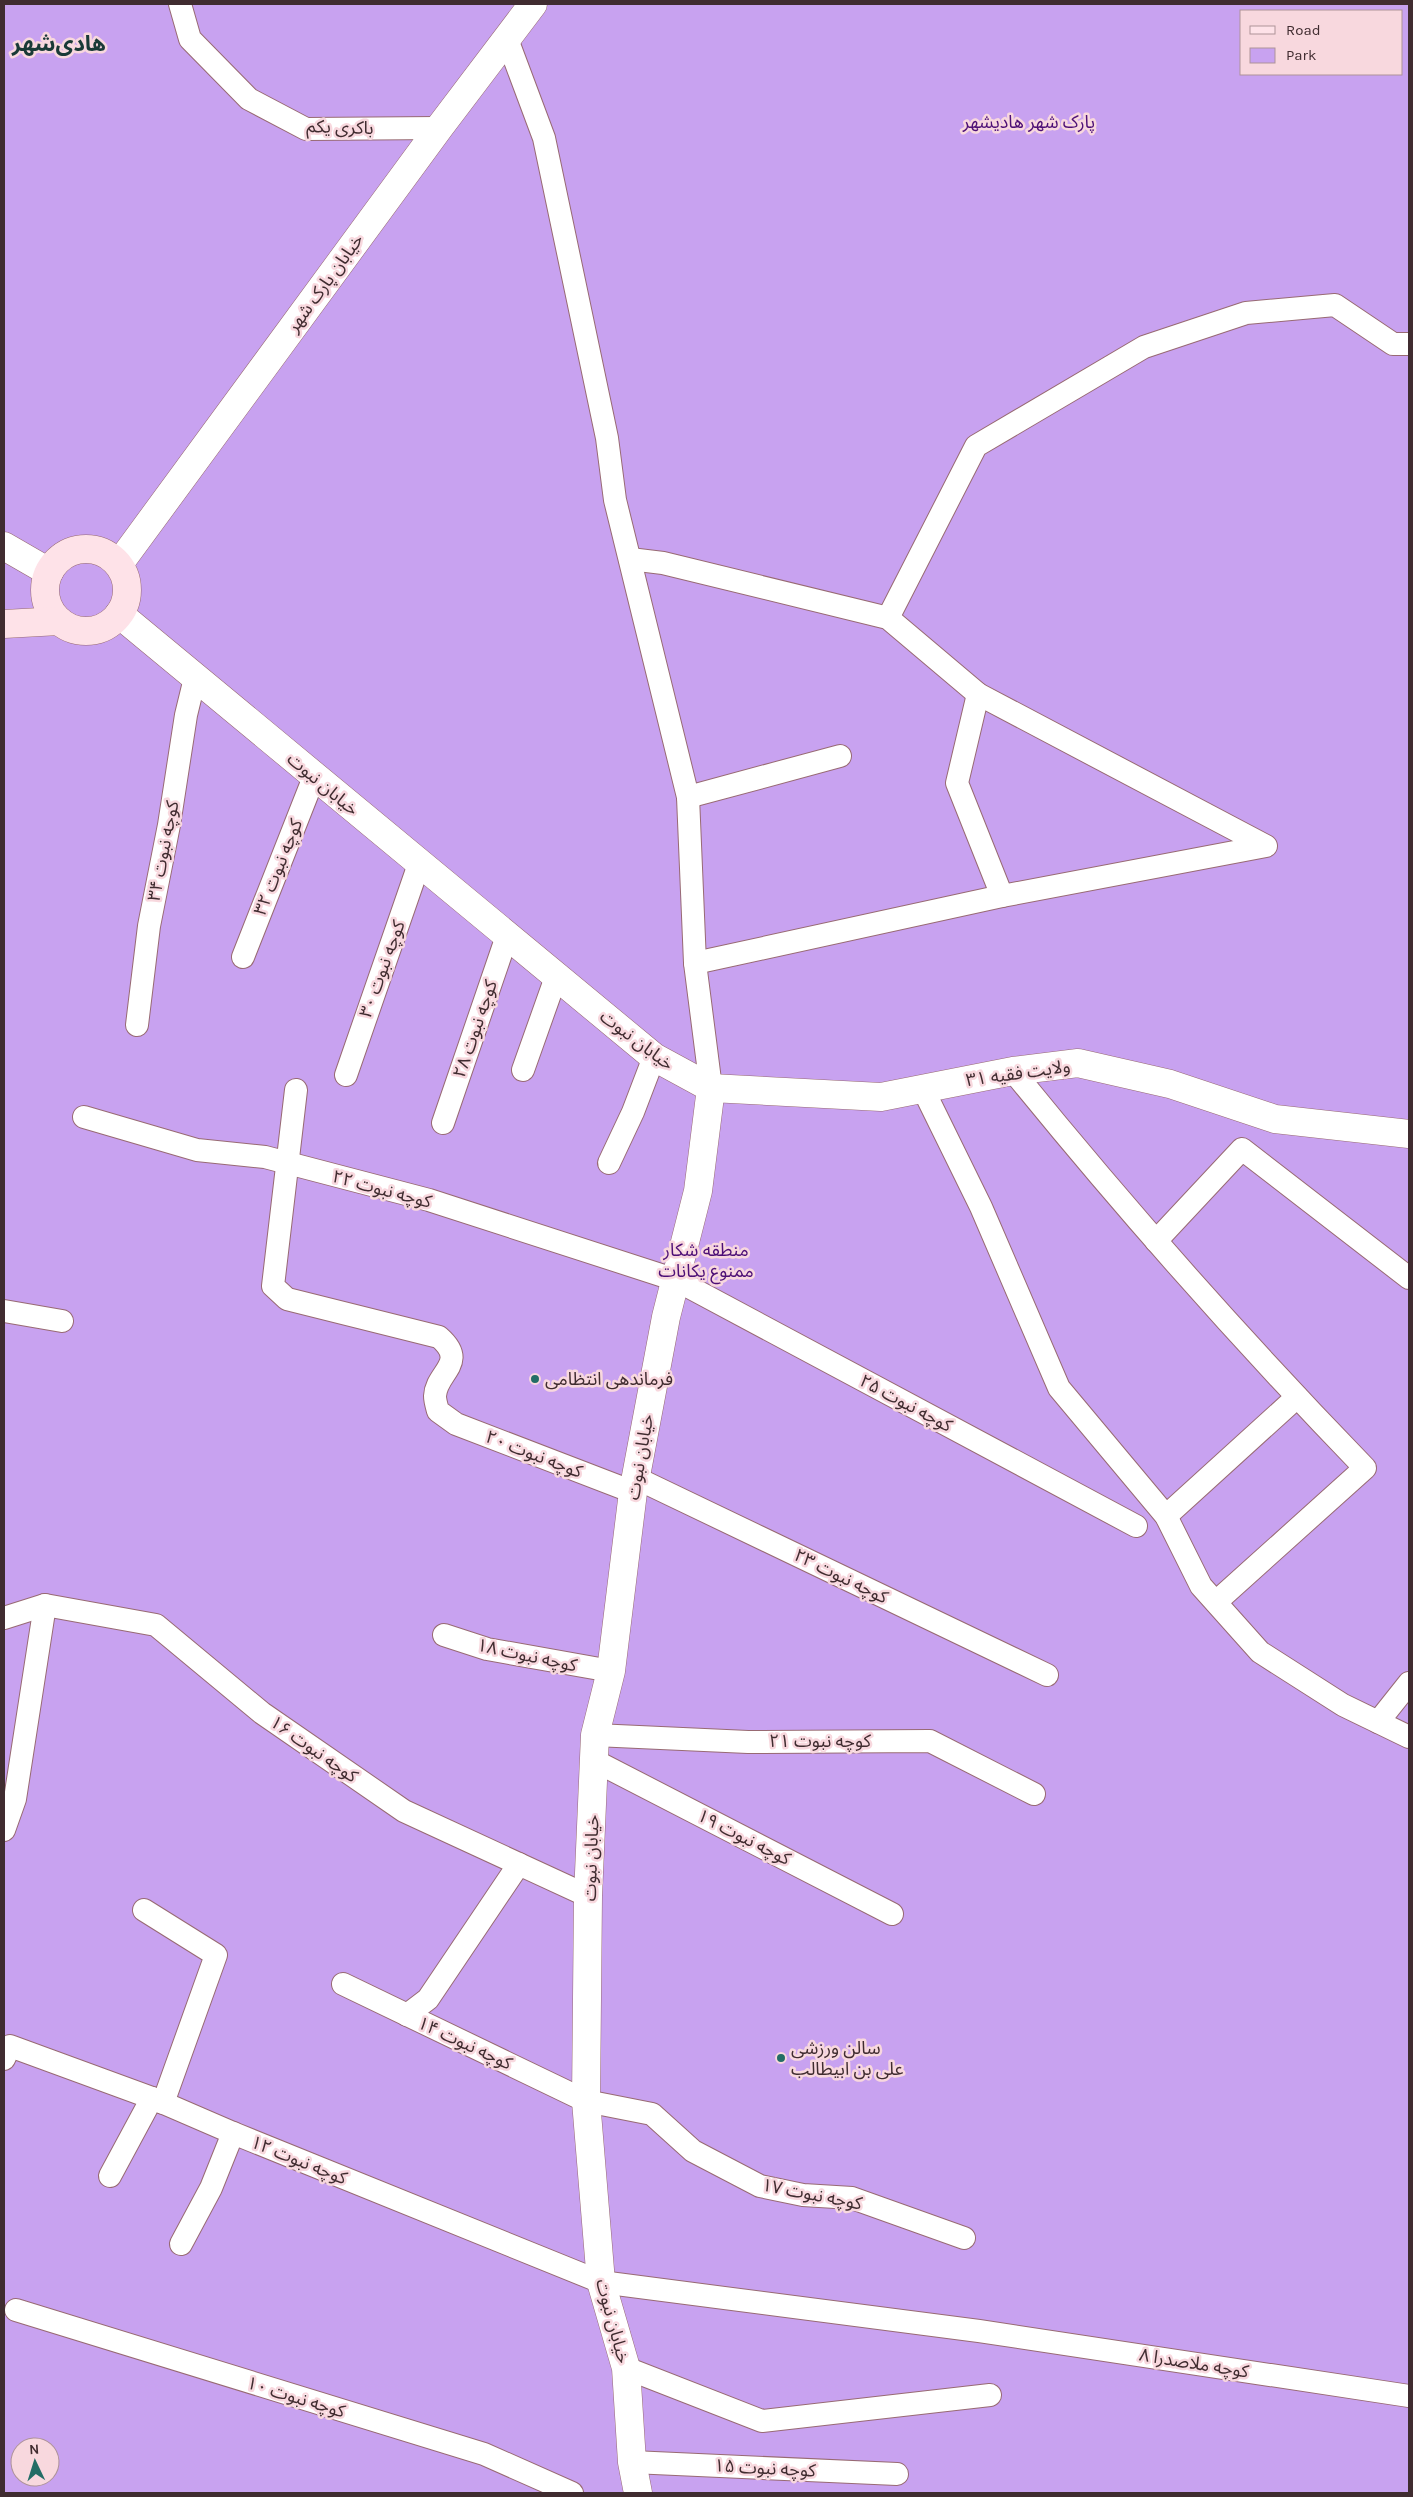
<svg xmlns="http://www.w3.org/2000/svg" width="1413" height="2497" viewBox="0 0 1413 2497" font-family="Karla,'Noto Sans Arabic',sans-serif">
<style>
.green{fill:#c8a2f0;fill-rule:evenodd}
.lines{fill:none;stroke-linecap:round;stroke-linejoin:round}
.minor-casing{stroke:#986a73;stroke-width:24}
.tertiary-casing{stroke:#986a73;stroke-width:29}
.secondary-casing{stroke:#986a73;stroke-width:29}
.minor{stroke:#fff;stroke-width:22}
.tertiary{stroke:#fff;stroke-width:28}
.secondary{stroke:#fee2e8;stroke-width:28}
.poi-dot{fill:#236d66;stroke:#f8d8de;stroke-width:2}
.labels{text-anchor:middle;stroke-width:5;stroke-linejoin:round;paint-order:stroke}
.park-label{font-size:18px;fill:#4d0f76;stroke:#f8d8de}
.street-label{font-size:18px;fill:#402c30;stroke:#f8d8de}
.poi-label{font-size:18px;fill:#402c30;stroke:#f8d8de;text-anchor:start}
.district-label{font-size:22px;font-weight:bold;fill:#193a37;stroke:#f8d8de}
</style>
<rect width="100%" height="100%" fill="#f8d8de"/>
<path class="green" d="M4,4h1405v2489h-1405zM1242,11h160v63h-160zM20,2447h30v30h-30z"/>
<g class="lines">
<g class="minor-casing">
<g id="minor">
<path d="M180,4l10,35 59,60 57,30 133,-1"/>
<path d="M507,39l37,99 63,300 8,62 73,297 7,166 16,125"/>
<path d="M630,559l33,4 225,55 90,76 288,152 -264,50 -307,67"/>
<path d="M888,618l88,-172 168,-99 102,-34 89,-8 58,39h16"/>
<path d="M978,694l-21,89 45,113"/>
<path d="M688,797l152,-41"/>
<path d="M243,957l71,-180"/>
<path d="M137,1025l12,-99 20,-101 17,-110 9,-37"/>
<path d="M523,1070l33,-93"/>
<path d="M1013,1071c112,138 228,269 352,397l-149,134"/>
<path d="M346,1075l73,-211"/>
<path d="M923,1089l58,118 78,181 107,128 35,70 59,66 83,53 66,32"/>
<path d="M296,1090l-23,196 14,13 152,38c30,26 -3,35 -4,59 0,5 2,11 3,15l18,13 177,68"/>
<path d="M84,1117l113,33 68,7 164,43 247,80 460,246"/>
<path d="M443,1123l64,-187"/>
<path d="M609,1163l24,-51 21,-55"/>
<path d="M1156,1241l86,-92 167,129"/>
<path d="M4,1311l58,10"/>
<path d="M636,1478l411,197"/>
<path d="M1166,1516l131,-119"/>
<path d="M4,1618l41,-13 111,20 106,88 142,98 184,85"/>
<path d="M444,1635l43,14 124,22"/>
<path d="M1378,1722l31,-39"/>
<path d="M595,1735l153,7 182,-1 104,53"/>
<path d="M595,1761l297,153"/>
<path d="M4,1830l11,-31 30,-194"/>
<path d="M144,1910l72,45 -53,148"/>
<path d="M343,1984l243,117 66,13 41,37 67,35 43,9 49,3 112,40"/>
<path d="M407,2015l21,-16 91,-135"/>
<path d="M4,2059l6,-13 142,52 81,35 368,149 378,49 430,65"/>
<path d="M110,2176l42,-78"/>
<path d="M181,2244l30,-56 22,-55"/>
<path d="M16,2310l468,144 88,39"/>
<path d="M626,2368l136,53 228,-26"/>
<path d="M632,2462l265,12"/>
</g>
</g>
<g class="tertiary-casing">
<g id="tertiary">
<path d="M4,546l45,26"/>
<path d="M119,564l320,-436 94,-124"/>
<path d="M119,614l535,443 57,31 170,9 132,-26 65,-8 92,21 105,35 134,15"/>
<path d="M638,2493l-6,-31 -6,-94 -25,-86 -15,-181 2,-205 7,-161 16,-64 22,-179 33,-175 32,-126 13,-103"/>
</g>
</g>
<g class="secondary-casing">
<g id="secondary">
<circle cx="86" cy="590" r="41"/>
<path d="M4,624l55,-3"/>
</g>
</g>
<use href="#minor" class="minor"/>
<use href="#tertiary" class="tertiary"/>
<use href="#secondary" class="secondary"/>
</g>
<g class="poi-dot">
<circle cx="535" cy="1379" r="5"/>
<circle cx="781" cy="2058" r="5"/>
</g>
<g class="labels">
<g class="park-label">
<text x="1029" y="128">پارک شهر هادیشهر</text>
<text x="706" y="1256">منطقه شکار<tspan x="706" dy="21">ممنوع یکانات</tspan></text>
</g>
<g class="street-label">
<text transform="translate(340 127) rotate(2)" y="6">باکری یکم</text>
<text transform="translate(325 283) rotate(-54)" y="6">خیابان پارک شهر</text>
<text transform="translate(323 784) rotate(40)" y="6">خیابان نبوت</text>
<text transform="translate(163 851) rotate(-79)" y="6">کوچه نبوت ۳۴</text>
<text transform="translate(278 867) rotate(-68)" y="6">کوچه نبوت ۳۲</text>
<text transform="translate(382 969) rotate(-70)" y="6">کوچه نبوت ۳۰</text>
<text transform="translate(475 1029) rotate(-71)" y="6">کوچه نبوت ۲۸</text>
<text transform="translate(637 1040) rotate(37)" y="6">خیابان نبوت</text>
<text transform="translate(1018 1073) rotate(-8)" y="6">ولایت فقیه ۳۱</text>
<text transform="translate(382 1189) rotate(15)" y="6">کوچه نبوت ۲۲</text>
<text transform="translate(906 1403) rotate(28)" y="6">کوچه نبوت ۲۵</text>
<text transform="translate(534 1454) rotate(21)" y="6">کوچه نبوت ۲۰</text>
<text transform="translate(640 1457) rotate(-80)" y="6">خیابان نبوت</text>
<text transform="translate(841 1576) rotate(26)" y="6">کوچه نبوت ۲۳</text>
<text transform="translate(527 1655) rotate(12)" y="6">کوچه نبوت ۱۸</text>
<text x="820" y="1747">کوچه نبوت ۲۱</text>
<text transform="translate(314 1749) rotate(35)" y="6">کوچه نبوت ۱۶</text>
<text transform="translate(744 1837) rotate(27)" y="6">کوچه نبوت ۱۹</text>
<text transform="translate(591 1858) rotate(-88)" y="6">خیابان نبوت</text>
<text transform="translate(465 2043) rotate(25)" y="6">کوچه نبوت ۱۴</text>
<text transform="translate(299 2160) rotate(22)" y="6">کوچه نبوت ۱۲</text>
<text transform="translate(812 2194) rotate(11)" y="6">کوچه نبوت ۱۷</text>
<text transform="translate(613 2321) rotate(75)" y="6">خیابان نبوت</text>
<text transform="translate(1194 2363) rotate(9)" y="6">کوچه ملاصدرا ۸</text>
<text transform="translate(296 2397) rotate(17)" y="6">کوچه نبوت ۱۰</text>
<text transform="translate(765 2468) rotate(3)" y="6">کوچه نبوت ۱۵</text>
</g>
<g class="poi-label">
<text x="545" y="1385">فرماندهی انتظامی</text>
<text x="791" y="2054">سالن ورزشی<tspan x="791" dy="21">علی بن ابیطالب</tspan></text>
</g>
<g class="district-label">
<text x="59" y="51">هادی‌شهر</text>
</g>
</g>
<rect width="1413" height="2497" fill="none" stroke="#402c30" stroke-width="10"/>
<rect x="1240" y="10" width="162" height="65" fill="#f8d8de" stroke="#ae9398"/>
<rect x="1250" y="26" width="25" height="8" fill="#fee2e8" stroke="#ae9398"/>
<text x="1286" y="35" font-size="15" fill="#402c30">Road</text>
<rect x="1250" y="48" width="25" height="15" fill="#c8a2f0" stroke="#ae9398"/>
<text x="1286" y="60" font-size="15" fill="#402c30">Park</text>
<g transform="translate(35 2462) rotate(356)"><circle r="24" fill="#f8d8de" stroke="#ae9398"/>
<path d="M0-4L9 19L0 12L-9 19Z" fill="#236d66"/>
<text y="-8" font-size="14" font-weight="bold" text-anchor="middle" fill="#402c30">N</text>
</g>
</svg>
